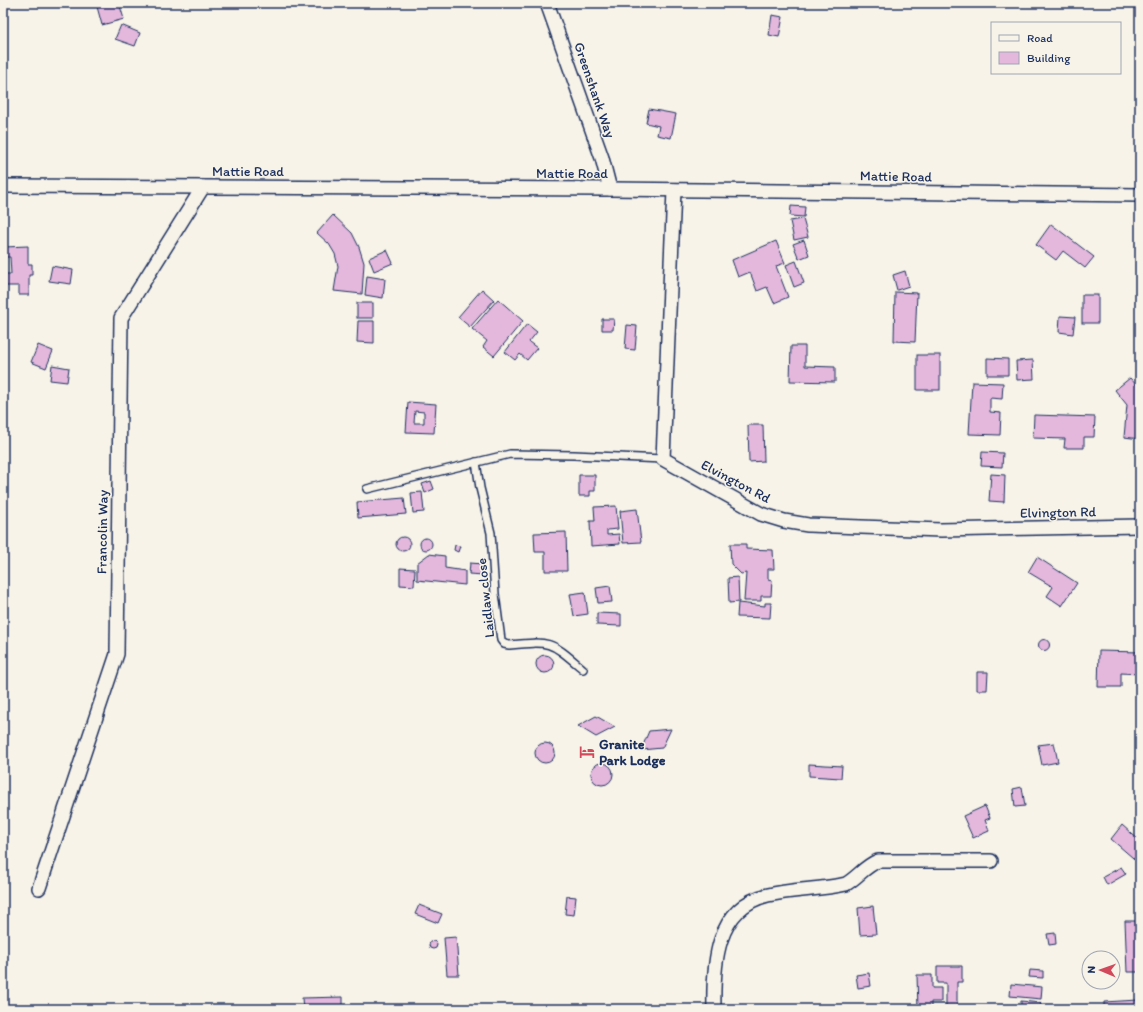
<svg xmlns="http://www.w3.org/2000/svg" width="1143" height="1012" viewBox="0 0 1143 1012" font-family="Itim,sans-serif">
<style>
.building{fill:#e4b8dd;stroke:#1b2f5e;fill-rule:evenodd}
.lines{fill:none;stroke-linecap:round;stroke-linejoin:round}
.service-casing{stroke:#1b2f5e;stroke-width:10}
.minor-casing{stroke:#1b2f5e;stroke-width:16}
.service{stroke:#f7f3e8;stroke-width:7}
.minor{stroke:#f7f3e8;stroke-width:13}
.labels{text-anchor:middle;stroke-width:3;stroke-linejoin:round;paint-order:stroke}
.street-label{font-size:14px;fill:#1b2f5e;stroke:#f7f3e8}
.poi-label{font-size:14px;font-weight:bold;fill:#1b2f5e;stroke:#f7f3e8;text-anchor:start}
</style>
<rect width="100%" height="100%" fill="#f7f3e8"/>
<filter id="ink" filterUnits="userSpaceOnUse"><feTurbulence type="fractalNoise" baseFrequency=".025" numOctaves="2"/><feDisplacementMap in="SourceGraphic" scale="8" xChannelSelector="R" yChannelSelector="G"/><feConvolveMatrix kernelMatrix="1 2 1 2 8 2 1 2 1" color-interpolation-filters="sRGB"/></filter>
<g filter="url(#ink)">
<g class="building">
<path d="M96,3h23l5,16 -22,6z"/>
<path d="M772,15l11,2 -4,20 -10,-2z"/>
<path d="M121,25l19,8 -5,13 -20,-7z"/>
<path d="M649,109l27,5 -5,24 -14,-3 2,-9 -13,-3z"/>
<path d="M791,206l14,1 -1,10 -14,-1z"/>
<path d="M333,215l19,18 7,14 5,16 -2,31 -28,-3 4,-25 -3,-12 -6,-10 -12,-11z"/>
<path d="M803,219l5,18 -14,3 -4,-19z"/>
<path d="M1051,224l43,33 -9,11 -22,-17 -7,9 -20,-15z"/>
<path d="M804,240l5,15 -10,4 -6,-15z"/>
<path d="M776,241l9,22 -9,3 12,31 -14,6 -7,-16 -10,4 -7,-19 -12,5 -6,-17z"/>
<path d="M28,246v18h4v11h-3v20h-10v-9h-16v-12h8l-1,-17h-6v-10z"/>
<path d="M387,250l6,13 -19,8 -5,-13z"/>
<path d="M796,261l8,22 -10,4 -8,-22z"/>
<path d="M52,266l21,4 -2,14 -22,-3z"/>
<path d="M905,271l4,15 -12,4 -4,-15z"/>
<path d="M367,276l18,3 -2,19 -18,-3z"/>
<path d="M482,289l12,11 -24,27 -12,-10z"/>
<path d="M895,292l22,1 -2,49 -21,-1z"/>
<rect x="1082" y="295" width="16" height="28"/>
<path d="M498,299l25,22 -29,35 -11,-9 4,-6 -15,-12z"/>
<rect x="357" y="303" width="16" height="15"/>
<path d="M1060,316l15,1 -2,17 -14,-2z"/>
<path d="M602,319h12l-1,11h-11z"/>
<path d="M358,321h16v22l-17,-1z"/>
<path d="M527,324l10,8 -8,10 8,6 -10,12 -7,-6 -5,6 -10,-8z"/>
<path d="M627,325l10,1 -2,24 -10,-1z"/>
<path d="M38,345l15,6 -7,17 -15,-6z"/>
<path d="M791,346h14v20l30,1v15l-45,-1z"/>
<rect x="917" y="355" width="23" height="35"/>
<path d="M987,358l21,1v16h-21z"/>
<path d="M1033,360l1,19 -17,1 -1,-19z"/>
<path d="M52,365l17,3 -2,14 -17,-2z"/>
<path d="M1130,378l10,11v50l-16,-2 3,-32 -12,-15z"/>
<path d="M972,382l31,1 -1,16 -12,-1v14l11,1 -1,22 -31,-1z"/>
<path d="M408,402l28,2 -2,29 -28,-1zM415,411l9,1v11h-10z"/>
<path d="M1034,415l61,2 -1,20h-10v11h-20l1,-9 -32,-1z"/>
<path d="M748,425h15l1,36 -15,1z"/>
<path d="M982,452l21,1 -1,14 -21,-1z"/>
<path d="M991,474l14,1 -1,27 -15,-1z"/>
<path d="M579,475h16v16h-5v5h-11z"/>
<path d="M431,481l3,8 -9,4 -3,-9z"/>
<path d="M422,492l2,20 -11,1 -2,-20z"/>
<path d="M404,498l2,16 -48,4 -1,-16z"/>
<path d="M616,506l2,23 -11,1v5l12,-1 1,10 -29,2 -1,-25h5l-1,-14z"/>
<path d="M637,509l4,33 -18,1 -3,-32z"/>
<path d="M566,532l1,39h-22v-19h-10l-1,-19z"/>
<circle cx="403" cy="544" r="7"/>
<circle cx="426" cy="544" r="6"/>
<path d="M730,544h16v5l27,1 1,19h-6v10l4,1 -1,16h-10v5h-17l2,-28 -5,1 -10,-10z"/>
<path d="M455,545l5,1 -2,6 -4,-2z"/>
<path d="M429,554l16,2v12l20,3v14l-48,-5v-17z"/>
<path d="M1037,557l40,26 -15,23 -15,-10 6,-9 -25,-15z"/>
<path d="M470,563l13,1v11l-14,-1z"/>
<path d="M400,568l15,1 -1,17 -14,-1z"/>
<path d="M738,577l1,25 -10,1 -1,-25z"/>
<path d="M610,586l2,16 -14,1 -2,-15z"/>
<path d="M585,592l3,22 -14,2 -4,-22z"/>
<path d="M738,603l27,3v-3h6l-1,15 -33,-1z"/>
<path d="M597,613l24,1v12l-24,-1z"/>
<circle cx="1044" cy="645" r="5.5"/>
<path d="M1099,651l41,1v57l-2,-1 1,-34 -18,-1v14h-23z"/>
<circle cx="545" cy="664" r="9"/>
<path d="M977,672h11l-1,18h-10z"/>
<path d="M596,716l19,11 -19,10 -18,-11z"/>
<path d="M671,729l-9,19 -21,2 8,-19z"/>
<circle cx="545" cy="753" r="10"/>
<path d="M1054,743l4,19 -16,3 -4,-20z"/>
<circle cx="602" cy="774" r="11"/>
<path d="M809,764l33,2 -1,12 -32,-2z"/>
<path d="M1022,787l3,19 -10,1 -2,-18z"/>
<path d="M985,806l5,12 -5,2 4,11 -16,7 -10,-22z"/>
<path d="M1122,825l18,16v23l-29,-25z"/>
<path d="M1121,867l5,7 -19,11 -4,-8z"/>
<path d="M567,896l9,1 -2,18 -9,-1z"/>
<path d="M419,905l23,9 -4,9 -23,-9z"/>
<path d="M873,906l3,28 -16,1 -2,-27z"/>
<path d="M1125,921h15v51h-13z"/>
<path d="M1055,933l1,11 -7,1 -2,-11z"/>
<path d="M456,937l3,38h-12l-3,-37z"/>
<circle cx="433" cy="945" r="4"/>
<path d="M937,966h25v16h-5v27h-11v-26h-9z"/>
<path d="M1030,970l13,1v7l-14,-1z"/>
<path d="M869,973l2,13 -13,2 -2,-13z"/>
<path d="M917,975h15v13h9v14h-10v7h-13z"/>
<path d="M1011,984l31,3 -1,12 -31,-3z"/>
<path d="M343,997v12h-40l-1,-11z"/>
<path d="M1138,1000l1,9h-35v-7z"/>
<path d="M1021,1001l20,2 -1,6h-19z"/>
</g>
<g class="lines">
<g class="service-casing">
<g id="service">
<path d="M476,462l4,26 11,45 4,61 6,46 3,4 5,1c43,-4 41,-4 74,24"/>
<path d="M367,489l143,-35 64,1 89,4"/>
</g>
</g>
<g class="minor-casing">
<g id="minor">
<path d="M547,3l55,155 8,31"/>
<path d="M3,186l607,3 530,6"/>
<path d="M674,190l-11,269 98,55 23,7 24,4 133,5 199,-4"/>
<path d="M39,888l78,-234 4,-336 82,-131"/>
<path d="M714,1009c-1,-43 1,-102 54,-114 25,-6 52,-5 78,-11 12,-7 19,-18 32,-23h113"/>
</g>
</g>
<use href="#service" class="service"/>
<use href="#minor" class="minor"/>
</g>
</g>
<defs>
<g id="hotel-bare" transform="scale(1.2)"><path d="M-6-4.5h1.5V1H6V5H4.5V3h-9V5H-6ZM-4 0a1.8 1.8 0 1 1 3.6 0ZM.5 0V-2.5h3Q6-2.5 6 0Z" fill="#d1495b" stroke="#f7f3e8" stroke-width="2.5" paint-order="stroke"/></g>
</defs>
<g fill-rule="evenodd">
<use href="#hotel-bare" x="587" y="752"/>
</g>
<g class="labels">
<g class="street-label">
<text transform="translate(595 90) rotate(71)" y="5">Greenshank Way</text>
<text x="248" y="176">Mattie Road</text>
<text x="572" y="178">Mattie Road</text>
<text transform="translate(896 176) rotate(1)" y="5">Mattie Road</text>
<text transform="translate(736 481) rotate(28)" y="5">Elvington Rd</text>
<text transform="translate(1058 512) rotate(-1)" y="5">Elvington Rd</text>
<text transform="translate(102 532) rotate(-89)" y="5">Francolin Way</text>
<text transform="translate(485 598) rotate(-96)" y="5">Laidlaw close</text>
</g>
<g class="poi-label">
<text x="599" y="749">Granite<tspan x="599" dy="16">Park Lodge</tspan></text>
</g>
</g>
<rect width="1143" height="1012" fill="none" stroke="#f7f3e8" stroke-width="16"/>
<rect x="8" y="8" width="1127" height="996" fill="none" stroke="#1b2f5e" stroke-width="1.5" filter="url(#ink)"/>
<rect x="991" y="22" width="130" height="52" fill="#f7f3e8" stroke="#9fa5b1"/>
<rect x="999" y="35" width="20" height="6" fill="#f7f3e8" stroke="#9fa5b1"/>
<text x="1027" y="42" font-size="12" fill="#1b2f5e">Road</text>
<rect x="999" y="52" width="20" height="12" fill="#e4b8dd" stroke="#9fa5b1"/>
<text x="1027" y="62" font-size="12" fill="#1b2f5e">Building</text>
<g transform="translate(1101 970) rotate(272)"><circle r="19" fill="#f7f3e8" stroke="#9fa5b1"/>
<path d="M0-3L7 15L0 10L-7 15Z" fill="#d1495b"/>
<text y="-6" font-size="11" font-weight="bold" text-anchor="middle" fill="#1b2f5e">N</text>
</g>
</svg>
